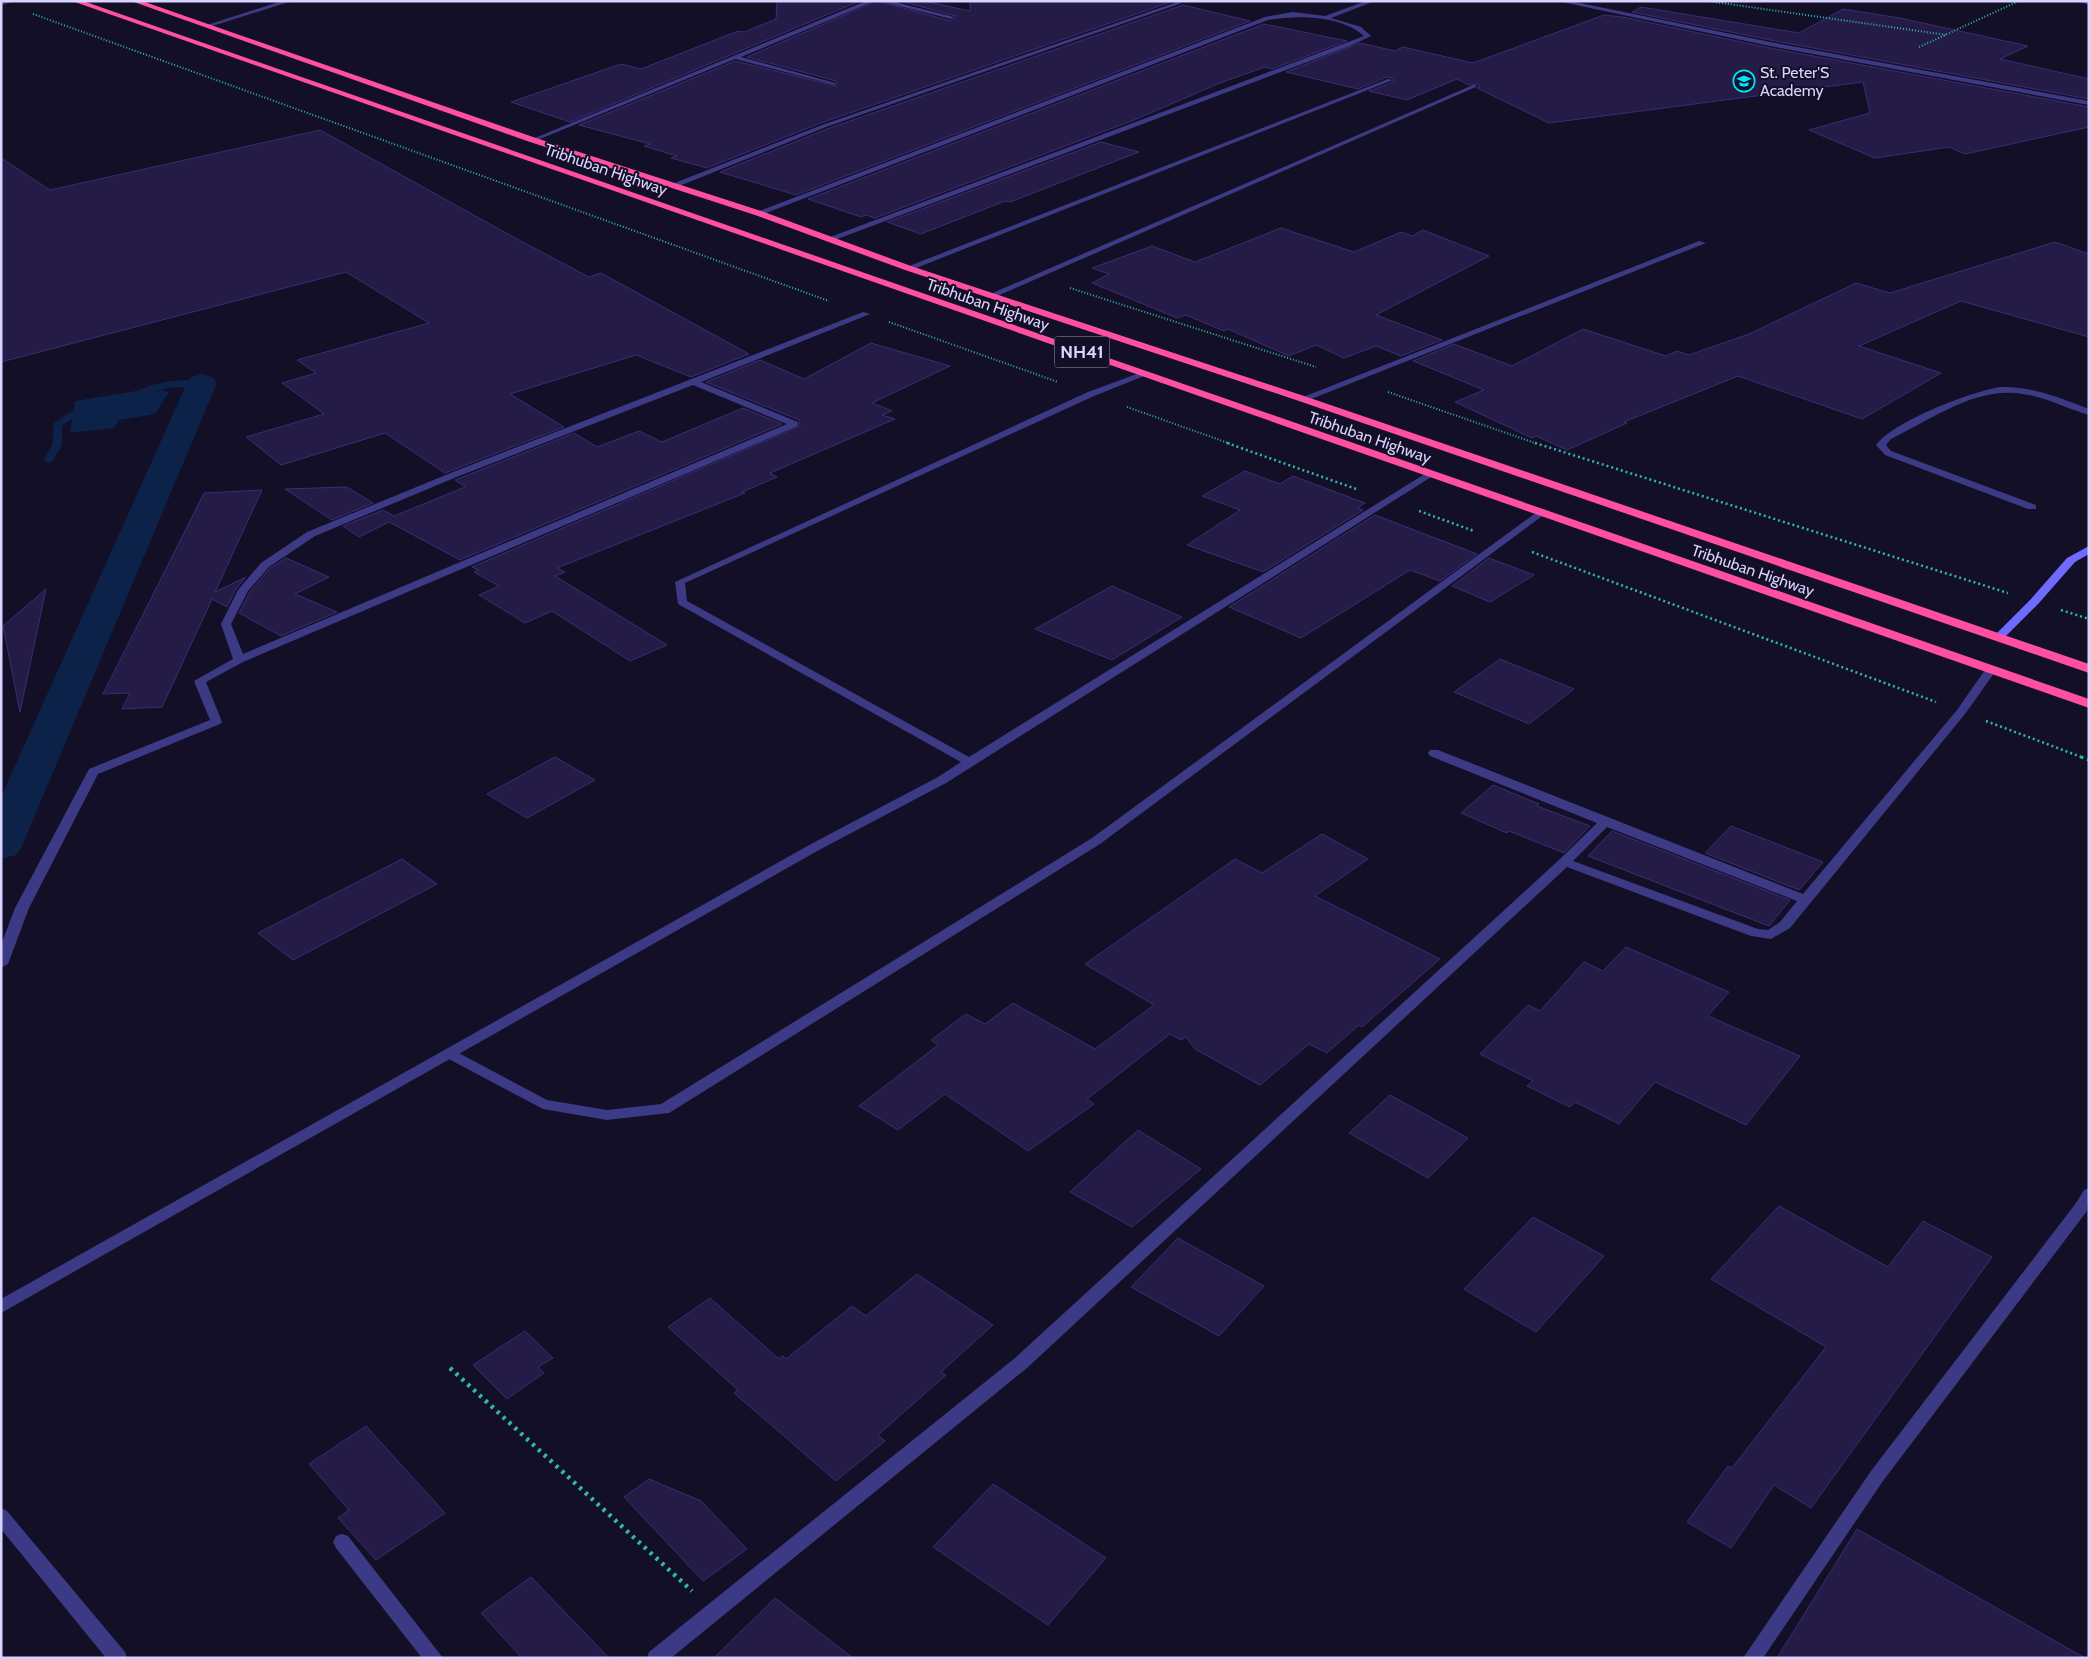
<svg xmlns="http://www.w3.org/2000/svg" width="2090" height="1659" viewBox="0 0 2090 1659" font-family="Cabin,sans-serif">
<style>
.water{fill:#0c2248}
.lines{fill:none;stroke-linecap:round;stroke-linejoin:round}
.stream{fill:#0c2248;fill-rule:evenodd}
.canal{fill:#0c2248;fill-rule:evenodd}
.building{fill:#241b47;stroke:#3b2d73}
.path-far3{stroke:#2fb8b0;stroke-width:2;stroke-dasharray:1 2;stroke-linecap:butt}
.path-far2{stroke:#2fb8b0;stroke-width:2.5;stroke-dasharray:2 3;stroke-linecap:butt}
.path-far1{stroke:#2fb8b0;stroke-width:3;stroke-dasharray:2.5 4;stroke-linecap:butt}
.path{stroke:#2fb8b0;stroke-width:4.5;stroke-dasharray:3 5;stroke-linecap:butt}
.lane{fill:#3d3a85;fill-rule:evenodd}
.street{fill:#3d3a85;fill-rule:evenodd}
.secondary{fill:#6f6bff;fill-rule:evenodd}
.highway{fill:#ff4fa3;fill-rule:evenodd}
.labels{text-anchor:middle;stroke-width:4;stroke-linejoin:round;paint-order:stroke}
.far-poi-label{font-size:16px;fill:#d9d4ff;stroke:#130f26;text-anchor:start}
.far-street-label{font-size:16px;fill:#d9d4ff;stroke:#130f26}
.shield{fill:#130f26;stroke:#9e99be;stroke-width:1}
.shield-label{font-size:18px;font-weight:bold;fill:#d9d4ff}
</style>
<rect width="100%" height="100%" fill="#130f26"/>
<path class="water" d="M154,388l15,4 -14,22 -36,6 -5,8 -44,5 5,-32z"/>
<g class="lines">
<g class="stream">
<path d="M193,380h9l4,3 -4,3 -36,2 -33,13 -5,-3c16,-15 44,-18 65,-18z"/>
<path d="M88,409l3,1v4l-16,3 -13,9v19l-10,17h-6l-2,-2 8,-15 2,-22 15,-10z"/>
</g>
<path class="canal" d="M202,374l11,3 4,6 -195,463 -6,9 -15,4v-62l186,-414 4,-6z"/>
</g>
<g class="building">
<path d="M777,1h83l-290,121 -59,-20 110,-38 20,5 97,-38 6,1 32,-13z"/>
<path d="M877,1l74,20 5,-5 -56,-15h24l46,10v-10l201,1 -350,121 -114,45 -36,-10 6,-2 -33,-10 6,-2 -71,-19 156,-64 101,25v-5l-89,-24z"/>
<path d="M1183,5l67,16 -454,174 -76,-23 107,-43z"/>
<path d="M1641,7l158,26 44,-24 57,9 128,28 -28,13 89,20v20l-319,-59 -138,-28z"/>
<path d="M1604,15l19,2 147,31 319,59v20l-124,27 -16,-7 -74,11 -66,-28 61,-17 -7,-31 -314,41 -72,-35 3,-1 -2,-3 -9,1 -12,-6 -50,21 -38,-9 25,-9 -1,-4 -6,-1 -29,12 -72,-17 74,-29 35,8 8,-4 70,16z"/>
<path d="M1264,24l83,17 -75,28 -7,-2 -45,16 -86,37 -259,98 -9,-3 -5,2 -53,-18z"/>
<path d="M320,130l197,109 72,38 12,-4 148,81 -58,23 -55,-22 -126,39 54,33 -119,46 -60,-40 -104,32 -35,-28 78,-23 -42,-31 34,-10 -19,-13 132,-37 -83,-51 -345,90v-204l49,32z"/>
<path d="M1101,142l38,10 -129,50 -5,-1 -84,33 -34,-12z"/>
<path d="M1281,228l73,24 47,-20 11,4 11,-6 66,26 -113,59 66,25 -41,16 -25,-10 -32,12 -28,-13 -27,11 -61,-27 -4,2 -38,-16 -9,3 -85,-35 17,-9 -17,-6 60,-22 43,16z"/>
<path d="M2055,242l34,12v83l-128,-36 -102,45 82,27 -79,46 -124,-43 -114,46 3,1 -60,27 -31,-14 -4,2 -77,-36 29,-12 -71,-29 41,-17 58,22 71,-37 83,27 11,-5 12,4 60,-21 107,-51 34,10z"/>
<path d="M871,343l79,23 -78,37 20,8 -10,4 13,4 -125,54 7,4 -35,15 3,1 -188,75 8,4 -10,4 112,69 -37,16 -78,-50 -27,12 -46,-28 20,-9 -25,-14 5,-2 -7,-3 328,-141 -1,-6 -93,-38 54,-22 44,19z"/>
<path d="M743,408l39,16 -322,136 -71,-38 -30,15 -16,-11 40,-16 11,6 71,-29 -10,-7 119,-47 23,14 42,-16 23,11z"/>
<path d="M1245,471l35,13 13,-8 72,27 -8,5 6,2 -100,62 -76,-27 53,-35 -38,-14z"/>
<path d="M347,487l26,16 -41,17 -47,-31z"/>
<path d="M262,490l-47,102 31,-15 -10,12 -9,18 -15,-8 -50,108 -40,2 8,-16 -27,1 101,-201z"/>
<path d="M1375,515l102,39 -37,27 -30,-11 -109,68 -72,-31z"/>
<path d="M286,558l43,19 -34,17 42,18 -56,24 -42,-23 11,-21 20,-24z"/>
<path d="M1489,558l45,17 -44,27 -38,-16z"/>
<path d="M1112,586l70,31 -70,43 -77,-31z"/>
<path d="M46,589l-26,123 -17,-86z"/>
<path d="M1500,659l74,30 -45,35 -75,-32z"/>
<path d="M555,757l40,23 -68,38 -40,-24z"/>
<path d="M1493,785l46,19 -2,2 53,20 -26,27 -55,-22 -2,2 -46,-20z"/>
<path d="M1731,826l92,36 -24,28 -94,-37z"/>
<path d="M1612,831l178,69 -21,26 -181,-70z"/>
<path d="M1322,834l46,25 -53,37 125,63 -78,68 -3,-2 -32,28 -18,-9 -49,41 -65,-36 -9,-12 -5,3 -11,-6 -83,65 7,5 -66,47 -83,-57 -47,36 -39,-24 79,-61 -7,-5 35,-26 19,10 28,-21 82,46 59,-44 -69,-41 150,-105 27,14z"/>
<path d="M402,859l35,25 -144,76 -35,-27z"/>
<path d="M1626,947l103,45 -21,24 92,40 -54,69 -91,-43 -36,42 -44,-22 -5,5 -43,-21 6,-5 -53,-27 48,-49 12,6 44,-49 19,9z"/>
<path d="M1390,1095l78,43 -40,40 -79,-45z"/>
<path d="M1138,1130l63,39 -69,58 -62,-35z"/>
<path d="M1779,1206l109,61 35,-46 69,36 -181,251 -37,-23 -43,63 -44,-26 41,-56 4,2 94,-121 -115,-68z"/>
<path d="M1533,1217l71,39 -68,76 -72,-43z"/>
<path d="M1178,1238l86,48 -45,50 -88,-49z"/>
<path d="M917,1274l76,51 -52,47 5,3 -68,60 7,6 -49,40 -102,-88 4,-3 -70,-63 42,-29 69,61 4,-3 3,3 66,-53 14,10z"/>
<path d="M525,1331l28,27 -15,9 6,6 -37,26 -34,-34z"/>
<path d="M366,1426l79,87 -69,47 -38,-42 11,-8 -40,-46z"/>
<path d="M649,1479l52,22 46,48 -44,32 -79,-84z"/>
<path d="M993,1484l113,74 -58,67 -115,-78z"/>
<path d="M1857,1529l228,129h-308z"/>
<path d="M531,1577l78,81h-87l-41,-45z"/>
<path d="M775,1598l78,60h-139z"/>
</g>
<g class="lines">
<g class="path-far3">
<path d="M1707,1l240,34"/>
<path d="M33,14l796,287"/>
<path d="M1919,47l100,-46"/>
<path d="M1070,288l246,79"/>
<path d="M889,322l169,60"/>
<path d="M1388,392l150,52"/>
<path d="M1127,407l104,37"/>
</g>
<g class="path-far2">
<path d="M1227,443l132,47"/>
<path d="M1535,443l473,150"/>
<path d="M1419,511l55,20"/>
<path d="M1532,552l404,150"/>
<path d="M2061,610l28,9"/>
<path d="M1986,721l98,37"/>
</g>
<path class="path-far1" d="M2081,757l8,3"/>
<path class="path" d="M450,1368l242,223"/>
<g class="lane">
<path d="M2000,387c32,-1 60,11 89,22v6c-22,-6 -43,-18 -66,-21 -47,-8 -91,25 -132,45l-5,6 5,6 145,54v4h-8l-143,-54 -9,-10c18,-24 94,-53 124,-58z"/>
<path d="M1541,509l4,1v4l-445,330 -431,269 -62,7 -64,-11 -98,-52 -2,-3 2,-3h10l92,49 60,10 54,-6 431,-266z"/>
<path d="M2089,1188l-2,23 -204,270 -120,177h-20l128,-187 205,-268 8,-13z"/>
<path d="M342,1534l6,2 95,122h-21l-86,-110 -3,-6 3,-6z"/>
</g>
<g class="street">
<path d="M1,1h15l-15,4z"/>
<path d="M282,1h10l-83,26 -5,-1z"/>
<path d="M866,1h9l-134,56 94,26v2l-100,-26 -200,82 -5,-1z"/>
<path d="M879,1h12l63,16 -3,2z"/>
<path d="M1366,1h9l-44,17 30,9 10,9 -21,10 -518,195 -7,-2 539,-203c-23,-21 -68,-21 -96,-16l-507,195 -7,-2 511,-196 28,-5 32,4z"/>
<path d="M1557,1h13l200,41 319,59v4l-319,-59z"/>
<path d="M2080,1h9v4l-8,-3z"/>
<path d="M1177,2l5,1 -356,124 -152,61 -7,-2 155,-61z"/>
<path d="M1388,79l5,1 -482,190 -7,-2z"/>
<path d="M1473,85l5,1 -483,211 -7,-2z"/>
<path d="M1699,241l7,2 -400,158 -8,-2z"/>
<path d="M863,312l7,2 -169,68 97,40v4l-555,236 -37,20 16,40 -2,2 -122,50 -69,134 -21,56 -7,4v-23l14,-37 74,-139 121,-49 -16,-39 39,-22 -12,-35 17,-34 23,-27 46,-31 146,-60zM693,385l94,39 -544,230 -12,-30 17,-33 21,-24 46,-31 144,-60z"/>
<path d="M1142,372l7,2 -55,22 -409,187 2,18 282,156 459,-285 3,-1 5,3 -490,309 -127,67 -818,463v-14l810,-455 127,-67 23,-15 -283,-158 -3,-22 413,-190z"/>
<path d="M1991,666l6,3 -32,45 -175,214 -19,11 -20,-3 -184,-69 -540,501 -356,290h-24l2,-6 366,-294 545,-499 37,-36 -167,-67 -2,-3 2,-3h8l365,144 154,-184 30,-43zM1607,827l190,74 -17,21 -12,8 -10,-1 -185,-68z"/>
<path d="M1,1508l6,3 118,141 2,6h-21l-105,-129z"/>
</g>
<path class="secondary" d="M2089,546v8l-14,8 -36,41 -37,37h-8l-1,-2 1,-2 37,-37 36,-41z"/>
<g class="highway">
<path d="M72,1h11l2006,698v9z"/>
<path d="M131,1h11l394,137 225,73 150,55 396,131 782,267v9l-790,-272 -394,-131 -150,-55 -225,-73z"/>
</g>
</g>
<defs>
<g id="school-ring" transform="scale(1.125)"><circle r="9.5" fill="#130f26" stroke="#00e5ff" stroke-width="1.5"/><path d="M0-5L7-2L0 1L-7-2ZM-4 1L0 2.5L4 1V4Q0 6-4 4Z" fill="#00e5ff"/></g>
</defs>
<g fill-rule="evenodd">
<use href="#school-ring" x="1744" y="81"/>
</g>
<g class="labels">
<g class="far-poi-label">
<text x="1760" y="78">St. Peter'S<tspan x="1760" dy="18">Academy</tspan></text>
</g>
<g class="far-street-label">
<text transform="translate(606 169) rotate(19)" y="6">Tribhuban Highway</text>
<text transform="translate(988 304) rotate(19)" y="6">Tribhuban Highway</text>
<text transform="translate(1370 437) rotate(19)" y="6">Tribhuban Highway</text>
<text transform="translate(1753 570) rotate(19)" y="6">Tribhuban Highway</text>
</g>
<rect class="shield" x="1054.5" y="336.5" width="55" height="31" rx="4"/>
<g class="shield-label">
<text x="1082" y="358">NH41</text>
</g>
</g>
<rect width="2090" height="1659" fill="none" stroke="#d9d4ff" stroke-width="5"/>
</svg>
